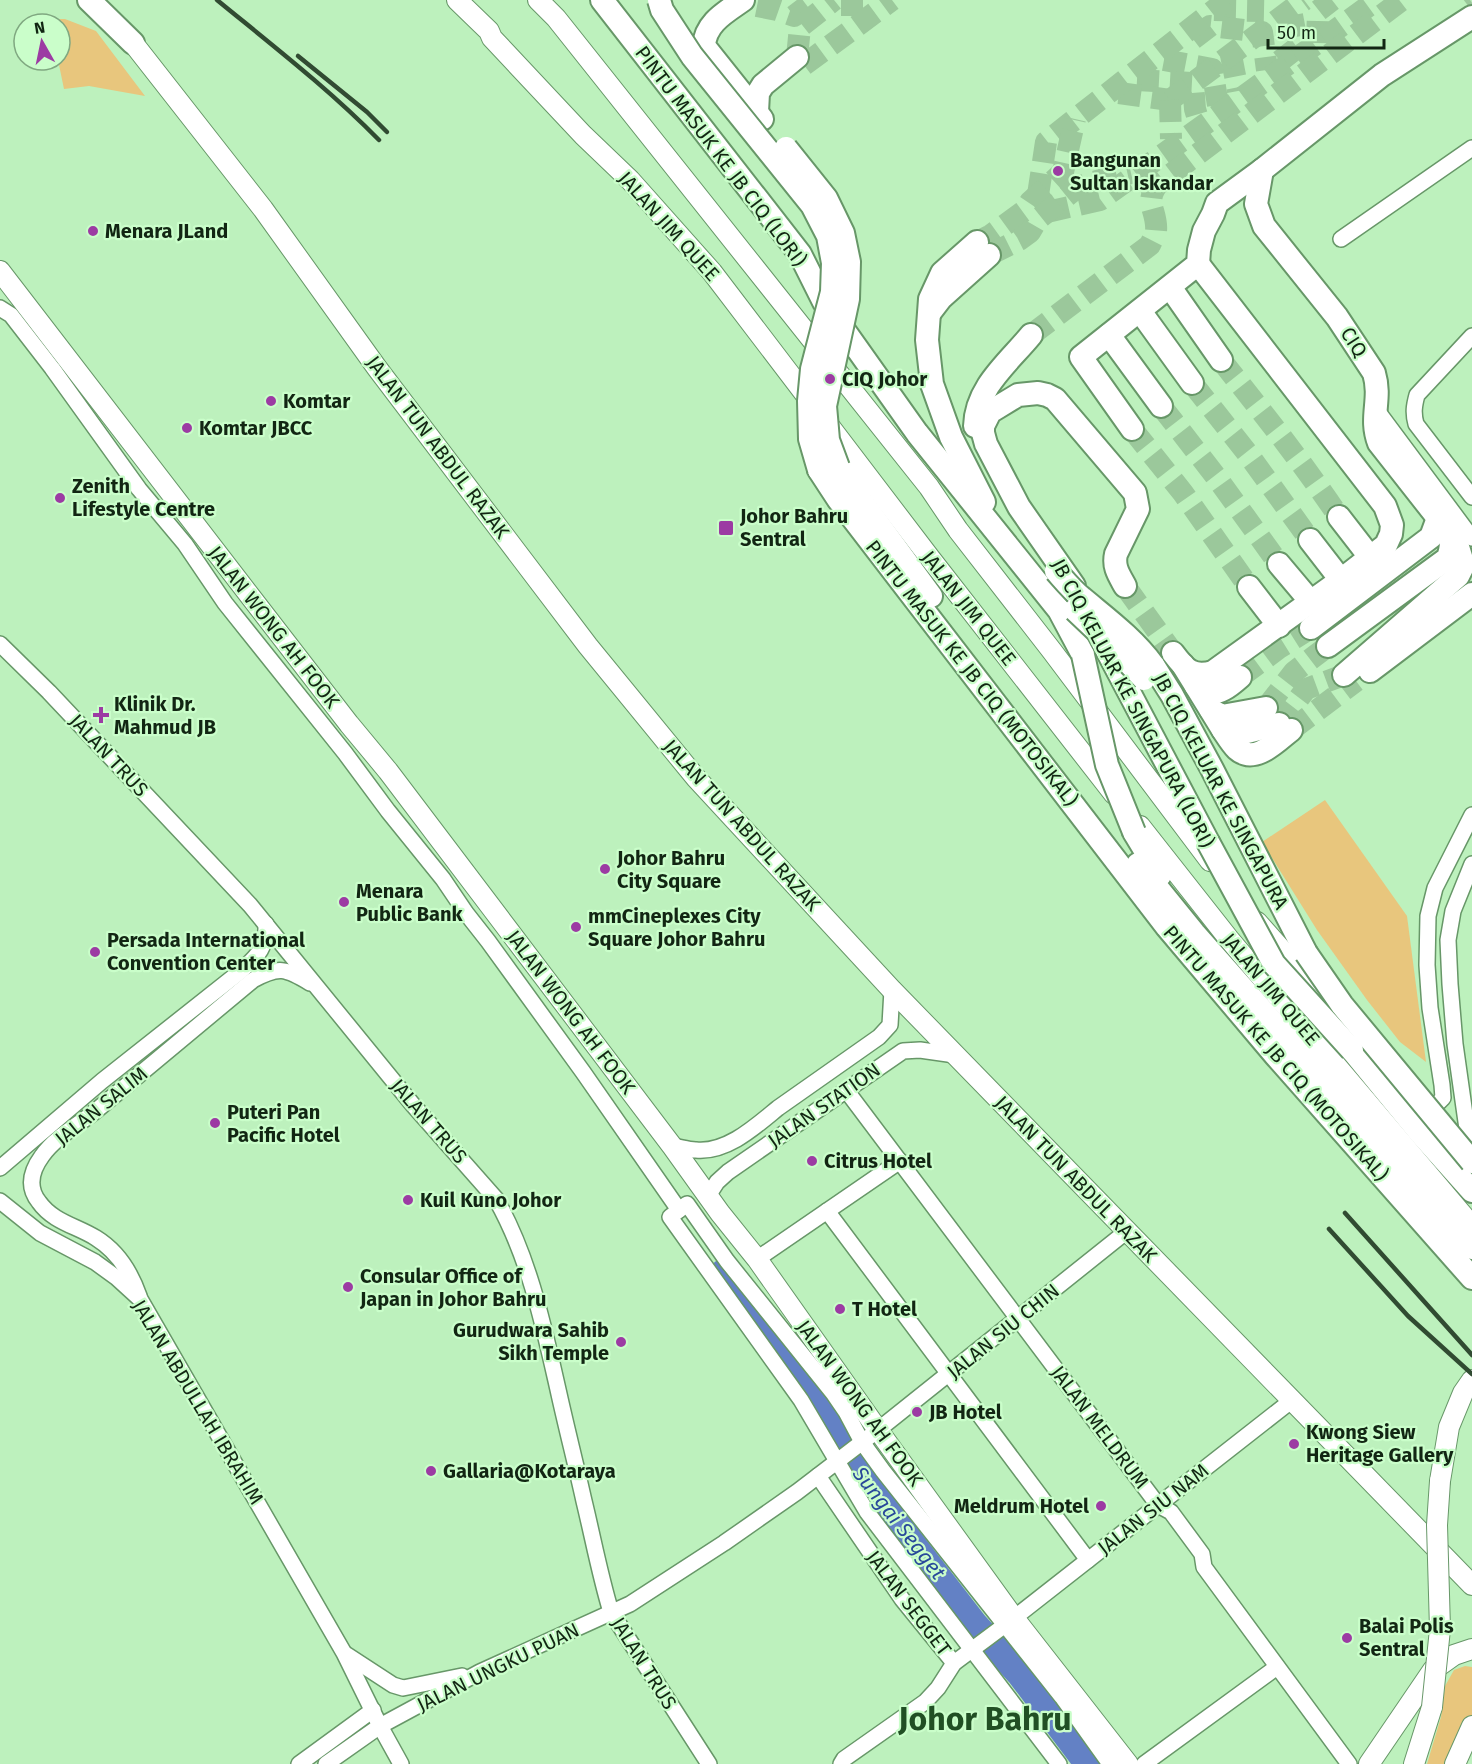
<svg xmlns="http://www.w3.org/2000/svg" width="1472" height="1764" viewBox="0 0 1472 1764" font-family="'Fira Sans',sans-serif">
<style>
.green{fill:#e8c67d}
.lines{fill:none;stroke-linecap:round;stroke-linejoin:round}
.river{stroke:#6381c5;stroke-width:27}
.highway-tunnel{stroke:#9bc89b;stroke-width:22;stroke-dasharray:22 11;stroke-linecap:butt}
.minor-casing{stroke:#679768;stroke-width:18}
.major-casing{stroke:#679768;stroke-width:22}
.highway-casing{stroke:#679768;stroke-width:26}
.minor{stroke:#fff;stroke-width:15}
.major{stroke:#fff;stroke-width:20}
.highway{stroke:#fff;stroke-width:22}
.rail{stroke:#314b32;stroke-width:4.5}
.major-bridge-casing{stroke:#679768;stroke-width:22;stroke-linecap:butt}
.highway-bridge-casing{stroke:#679768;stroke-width:26;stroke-linecap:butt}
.major-bridge{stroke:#fff;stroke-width:20}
.highway-bridge{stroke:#fff;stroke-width:22}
.poi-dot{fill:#9c3ba3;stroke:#cafeca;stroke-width:2}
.labels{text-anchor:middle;stroke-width:4.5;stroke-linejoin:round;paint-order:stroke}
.street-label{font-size:20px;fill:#122613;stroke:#cafeca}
.poi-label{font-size:20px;font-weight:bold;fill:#122613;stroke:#cafeca;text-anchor:start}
.water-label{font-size:21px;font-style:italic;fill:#28489a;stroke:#cafeca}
.town-label{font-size:32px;font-weight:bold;fill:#214f24;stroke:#cafeca}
</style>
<rect width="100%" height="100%" fill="#bdf1bd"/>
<g class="green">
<path d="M56,19h9l31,12 49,65 -56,-10 -25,3 -6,-29h2v-36h-4z"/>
<path d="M1325,800l82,116 19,146 -26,-20 -33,-42 -50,-70 -55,-88z"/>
<path d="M1465,1666l7,1v70l-21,27h-24l14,-47 4,-31 9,-16z"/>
</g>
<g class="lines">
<path class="river" d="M724,1272l68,88 26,37 23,48 16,27 118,153 45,49 68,90"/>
<g class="highway-tunnel">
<path d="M1466,3l4,-3"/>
<path d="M757,6l20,4 17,6 21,-16"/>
<path d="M1214,10l50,1"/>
<path d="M852,16v-16"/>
<path d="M1193,39l17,-13 52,6 5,38"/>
<path d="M1317,43l1,-32 14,-11"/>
<path d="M1231,55l7,36"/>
<path d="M797,57l3,-30 34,-27"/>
<path d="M1164,60l48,9 6,36"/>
<path d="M1280,61l18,-14 -7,-37"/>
<path d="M804,65l88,-65"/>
<path d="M1137,80l56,3 2,26 3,10"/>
<path d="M1119,93l51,7"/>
<path d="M1170,100l134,-100"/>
<path d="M1170,100l1,39"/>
<path d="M1038,195l8,-53 181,-142"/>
<path d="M1047,212l53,-12 277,-200"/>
<path d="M977,242l14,-7 33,-24 6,-9 33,-30 12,-53"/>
<path d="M989,255l30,-15 11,-8 7,-12 41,-33 22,-7 31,-7"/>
<path d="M1031,335l119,-90c2,-5 5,-9 6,-14 2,-20 -13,-28 2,-47l244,-184"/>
<path d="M1221,360c41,52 82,103 118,157"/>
<path d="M1192,383l56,71 62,86"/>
<path d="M1161,406l56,72 62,86"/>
<path d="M1132,429l51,64 66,94"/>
<path d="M1125,586l48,67"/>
<path d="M1240,677l39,-29 32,-20"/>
<path d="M1266,708l28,-36 34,-26"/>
<path d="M1279,724l27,-35 38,-14"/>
<path d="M1291,730l65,-49"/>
</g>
<g class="minor-casing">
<g id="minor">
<path d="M1341,239l131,-91"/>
<path d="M0,308l11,7 41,53 87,121 46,55 40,59 120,150 43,58 55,68 23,34 22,28 95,131 96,138"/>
<path d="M1472,336l-55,59c-3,11 -4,18 -1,29l56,73"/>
<path d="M1376,409l96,129"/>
<path d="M0,644l49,48 201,213 163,200 83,94c34,60 48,129 63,195 8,36 17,71 25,107 9,37 16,75 27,111l98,152"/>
<path d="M846,1090l312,415 13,7 31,42 2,13 145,197"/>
<path d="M1421,1106l13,1 9,-9 -1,-13 -12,-77 -3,-43 1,-49 7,-28 37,-73"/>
<path d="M672,1146c8,1 16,4 24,4 31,3 60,-24 82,-42l101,-71 11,-12 2,-35"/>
<path d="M1470,1150l-15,-106 -5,-60 -2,-44 5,-29 19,-47"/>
<path d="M0,1168l102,-87 139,-110c16,-15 26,-23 25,-47"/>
<path d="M708,1196l9,-14 11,-10 175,-121 17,-1 35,5"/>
<path d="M0,1201l40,32 55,29 22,16 23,21 204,354 36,73 21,38"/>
<path d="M827,1211l261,349"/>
<path d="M757,1259l143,-98"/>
<path d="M139,1296c-8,-23 -22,-45 -43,-58 -19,-12 -43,-16 -57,-36 -12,-15 -8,-31 3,-46 13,-19 38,-32 56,-47 51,-43 103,-86 155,-129 26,-14 32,-12 57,3"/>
<path d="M818,1476l84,123 52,64"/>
<path d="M1014,1618l277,-217"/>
<path d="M347,1655l46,30 10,3 59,-12"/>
<path d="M299,1764l74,-54"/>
<path d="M326,1764l54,-38 100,-54 150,-68 94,-61 73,-51 81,-62 249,-199"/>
<path d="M841,1764l3,-5 81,-57 13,-14 16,-25 51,-38"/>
<path d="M1059,1764l-192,-252 -66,-112 -131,-183 17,-13 40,57 106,132 13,19 16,30 21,29 179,226 48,67"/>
<path d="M1144,1764l133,-97"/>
</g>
</g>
<g class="major-casing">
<g id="major">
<path d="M457,0l32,31 3,7 91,97 47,45 82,92 218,286 184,236"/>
<path d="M538,0l18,18 373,469 29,43 94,121 158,210"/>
<path d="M133,43l130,166 114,159 211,278 108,132 196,212 580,595"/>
<path d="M0,271l250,325 99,128 39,47 284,375 48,67 37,46 121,171 136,188 114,146"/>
<path d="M1140,826l89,113 243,287"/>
<path d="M1257,922l78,88"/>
<path d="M1440,1481l9,-54 14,-34 9,-13"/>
<path d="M1369,1764l64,-94 21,-15 18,-6"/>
<path d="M1414,1764l18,-57"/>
<path d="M1455,1764l17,-38"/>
</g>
</g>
<g class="highway-casing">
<g id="highway">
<path d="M89,0l44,43"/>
<path d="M602,0l198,254 24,48 93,131 142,177 24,45"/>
<path d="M743,0c-17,12 -38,23 -39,46l58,73"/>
<path d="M757,112l1,-19 5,-8 34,-28"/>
<path d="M1262,170l-6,34 8,22 73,91 37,56c8,27 -5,44 5,70l59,75 20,29 4,13v8l-4,8 -114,99"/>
<path d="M977,242l-35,31 -12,26 -3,41 5,44 19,53 33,65"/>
<path d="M1170,287l51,73"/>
<path d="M931,311l10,-13 48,-43"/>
<path d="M1140,311l52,72"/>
<path d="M1109,335l52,71"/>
<path d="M975,426c1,-39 34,-64 56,-91"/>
<path d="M1132,429l-51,-72 117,-93 1,-14 5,-19 9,-17 4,-11 45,-33 120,-95 90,-58"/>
<path d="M838,467l20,29 73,100"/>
<path d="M819,470l19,29 329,428 109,129 196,222"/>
<path d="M1339,517l31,40"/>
<path d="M1310,540l31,40"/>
<path d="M1279,564l32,38"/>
<path d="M1074,586l-55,-79 -33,-63 -3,-11v-7l7,-14 28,-17 20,-2 9,2 8,4 80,94 3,16 -22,45c-3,13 3,21 9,32"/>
<path d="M1249,587l30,39"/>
<path d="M1311,628l120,-91 7,-19"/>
<path d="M1100,637l108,205"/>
<path d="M1328,646l120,-88c3,-9 4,-15 1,-24"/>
<path d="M1173,653c12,16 19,25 40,19l128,-92 45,-35 5,-11 1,-9 -7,-19 -187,-242"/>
<path d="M1153,665l19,30 40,74 94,184"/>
<path d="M1183,665l40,65 9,4 11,-1 36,-9"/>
<path d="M1370,671l102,-77"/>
<path d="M1196,686c2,2 5,5 8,6 13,5 27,-7 36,-15"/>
<path d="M1211,710l11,6 44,-8"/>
<path d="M1223,730c4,6 9,14 14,19 18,16 40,-8 54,-19"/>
<path d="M1134,832l26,43"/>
<path d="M1138,864l56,69 278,315"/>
<path d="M1352,1050l69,84 51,57"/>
</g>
</g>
<use href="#minor" class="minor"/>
<use href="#major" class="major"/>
<use href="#highway" class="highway"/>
<g class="rail">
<path d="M217,0c55,45 112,89 162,140"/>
<path d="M298,56l69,56 20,20"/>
<path d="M1345,1213l127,142"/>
<path d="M1329,1229l79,87 64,58"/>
</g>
<g class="major-bridge-casing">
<path id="major-bridge" d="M1432,1707l8,-78 -3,-104 3,-44"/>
</g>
<g class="highway-bridge-casing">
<g id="highway-bridge">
<path d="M659,0l3,10 30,46 120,149 16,31 5,27 -1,29 -20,77 -3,32 1,38 9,31"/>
<path d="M786,148l40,50 17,35 6,29 -1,37 -23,107 3,34 10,27"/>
<path d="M1056,571c8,9 16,19 26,27 25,21 51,40 71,67"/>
<path d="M1075,610l38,36 31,33"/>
<path d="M1083,655l24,110 27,67"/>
<path d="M1208,842l66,122 78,86"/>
<path d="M1306,953l36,52 130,157"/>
</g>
</g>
<use href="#major-bridge" class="major-bridge"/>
<use href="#highway-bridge" class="highway-bridge"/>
</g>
<g class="poi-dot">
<circle cx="1058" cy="171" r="6"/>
<circle cx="93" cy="231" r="6"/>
<circle cx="830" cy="379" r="6"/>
<circle cx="271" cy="401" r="6"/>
<circle cx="187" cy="428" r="6"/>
<circle cx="60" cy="498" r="6"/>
<rect x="718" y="520" width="16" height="16" rx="3"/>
<path d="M98 706h6v6h6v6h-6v6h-6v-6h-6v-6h6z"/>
<circle cx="605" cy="869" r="6"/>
<circle cx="344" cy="902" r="6"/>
<circle cx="576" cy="927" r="6"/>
<circle cx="95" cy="952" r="6"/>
<circle cx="215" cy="1123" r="6"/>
<circle cx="812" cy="1161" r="6"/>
<circle cx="408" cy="1200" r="6"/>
<circle cx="348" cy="1287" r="6"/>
<circle cx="840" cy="1309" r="6"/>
<circle cx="621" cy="1342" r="6"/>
<circle cx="917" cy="1412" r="6"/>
<circle cx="1294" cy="1444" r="6"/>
<circle cx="431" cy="1471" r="6"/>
<circle cx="1101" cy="1506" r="6"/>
<circle cx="1347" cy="1638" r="6"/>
</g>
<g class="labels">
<g class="street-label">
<text transform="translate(721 156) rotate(53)" y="7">PINTU MASUK KE JB CIQ (LORI)</text>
<text transform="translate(669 226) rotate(48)" y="7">JALAN JIM QUEE</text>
<text transform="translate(1354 342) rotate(57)" y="7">CIQ</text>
<text transform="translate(438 447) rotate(53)" y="7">JALAN TUN ABDUL RAZAK</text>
<text transform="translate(969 608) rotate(52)" y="7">JALAN JIM QUEE</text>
<text transform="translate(274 627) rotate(52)" y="7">JALAN WONG AH FOOK</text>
<text transform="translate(972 673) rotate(52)" y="7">PINTU MASUK KE JB CIQ (MOTOSIKAL)</text>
<text transform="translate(1133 703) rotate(62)" y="7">JB CIQ KELUAR KE SINGAPURA (LORI)</text>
<text transform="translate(109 755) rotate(47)" y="7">JALAN TRUS</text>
<text transform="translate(1221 791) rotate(62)" y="7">JB CIQ KELUAR KE SINGAPURA</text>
<text transform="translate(742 825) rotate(48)" y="7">JALAN TUN ABDUL RAZAK</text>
<text transform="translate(1271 989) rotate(50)" y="7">JALAN JIM QUEE</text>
<text transform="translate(571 1012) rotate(53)" y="7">JALAN WONG AH FOOK</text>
<text transform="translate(1276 1053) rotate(49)" y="7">PINTU MASUK KE JB CIQ (MOTOSIKAL)</text>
<text transform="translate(824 1105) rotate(-35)" y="7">JALAN STATION</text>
<text transform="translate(101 1106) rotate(-39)" y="7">JALAN SALIM</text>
<text transform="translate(429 1121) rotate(49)" y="7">JALAN TRUS</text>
<text transform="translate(1076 1179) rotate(46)" y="7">JALAN TUN ABDUL RAZAK</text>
<text transform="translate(1003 1331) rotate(-39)" y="7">JALAN SIU CHIN</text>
<text transform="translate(198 1402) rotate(59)" y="7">JALAN ABDULLAH IBRAHIM</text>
<text transform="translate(860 1403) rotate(54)" y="7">JALAN WONG AH FOOK</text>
<text transform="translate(1100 1427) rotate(53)" y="7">JALAN MELDRUM</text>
<text transform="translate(1153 1509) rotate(-38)" y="7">JALAN SIU NAM</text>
<text transform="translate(909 1603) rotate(53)" y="7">JALAN SEGGET</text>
<text transform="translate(644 1663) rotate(58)" y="7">JALAN TRUS</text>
<text transform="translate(498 1667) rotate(-26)" y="7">JALAN UNGKU PUAN</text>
</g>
<g class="poi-label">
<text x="1070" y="167">Bangunan<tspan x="1070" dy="23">Sultan Iskandar</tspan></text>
<text x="105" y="238">Menara JLand</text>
<text x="842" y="386">CIQ Johor</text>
<text x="283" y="408">Komtar</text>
<text x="199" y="435">Komtar JBCC</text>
<text x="72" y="493">Zenith<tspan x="72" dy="23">Lifestyle Centre</tspan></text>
<text x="740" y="523">Johor Bahru<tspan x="740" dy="23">Sentral</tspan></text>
<text x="114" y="711">Klinik Dr.<tspan x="114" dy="23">Mahmud JB</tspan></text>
<text x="617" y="865">Johor Bahru<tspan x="617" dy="23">City Square</tspan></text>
<text x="356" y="898">Menara<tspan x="356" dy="23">Public Bank</tspan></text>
<text x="588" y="923">mmCineplexes City<tspan x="588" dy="23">Square Johor Bahru</tspan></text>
<text x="107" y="947">Persada International<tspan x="107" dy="23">Convention Center</tspan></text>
<text x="227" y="1119">Puteri Pan<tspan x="227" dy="23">Pacific Hotel</tspan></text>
<text x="824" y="1168">Citrus Hotel</text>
<text x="420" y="1207">Kuil Kuno Johor</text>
<text x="360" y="1283">Consular Office of<tspan x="360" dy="23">Japan in Johor Bahru</tspan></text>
<text x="852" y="1316">T Hotel</text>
<text x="609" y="1337" text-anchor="end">Gurudwara Sahib<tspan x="609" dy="23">Sikh Temple</tspan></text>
<text x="929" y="1419">JB Hotel</text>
<text x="1306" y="1439">Kwong Siew<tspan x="1306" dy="23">Heritage Gallery</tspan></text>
<text x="443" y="1478">Gallaria@Kotaraya</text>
<text x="1089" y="1513" text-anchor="end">Meldrum Hotel</text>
<text x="1359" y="1633">Balai Polis<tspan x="1359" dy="23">Sentral</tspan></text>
</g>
<g class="water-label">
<text transform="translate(899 1523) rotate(52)" y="7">Sungai Segget</text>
</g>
<g class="town-label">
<text x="985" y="1730">Johor Bahru</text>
</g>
</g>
<g transform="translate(42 42) rotate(351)"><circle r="28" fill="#cafeca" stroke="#80a881" stroke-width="1.5"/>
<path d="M0-4.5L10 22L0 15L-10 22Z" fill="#9c3ba3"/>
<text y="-9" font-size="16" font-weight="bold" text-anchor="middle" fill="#122613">N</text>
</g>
<path d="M1268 39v9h116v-9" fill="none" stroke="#122613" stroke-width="3"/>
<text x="1277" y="39" font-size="18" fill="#122613" stroke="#cafeca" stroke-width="4.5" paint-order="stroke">50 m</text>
</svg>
